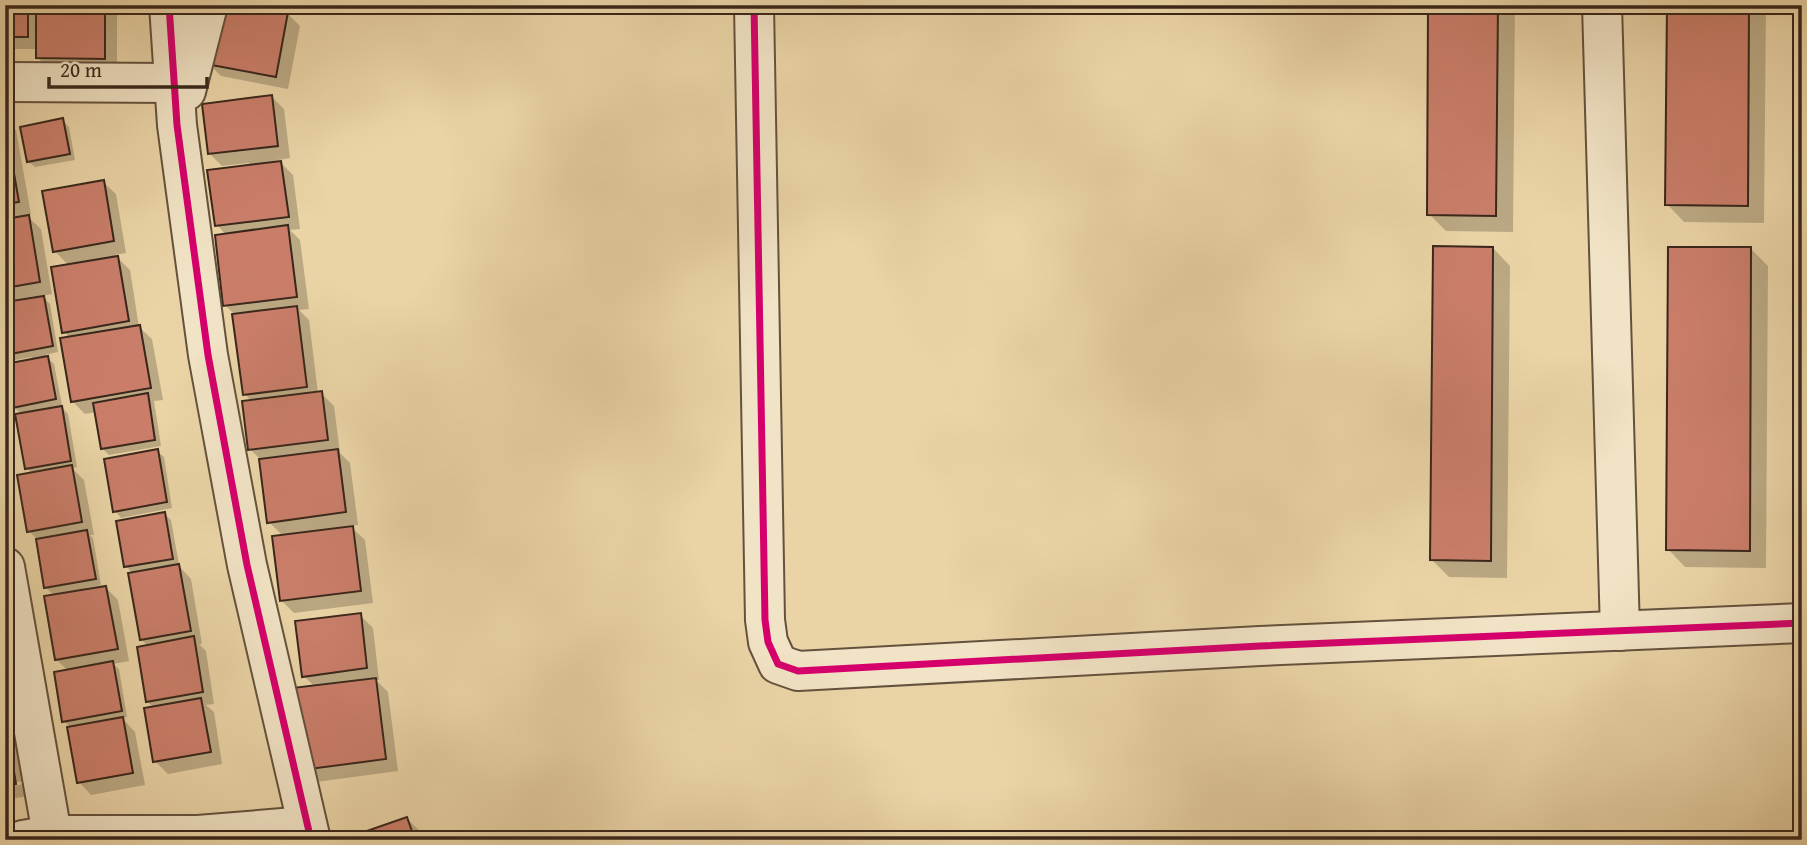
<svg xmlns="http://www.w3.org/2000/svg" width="1807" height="845" viewBox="0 0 1807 845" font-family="'Gentium Book Plus',serif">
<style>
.shadow{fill:#0003}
.building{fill:#ca7e6a;stroke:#39271b;stroke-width:2}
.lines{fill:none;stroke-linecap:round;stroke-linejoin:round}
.street-casing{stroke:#65523e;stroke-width:42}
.street{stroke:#f1e3c5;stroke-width:38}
.cycleway-casing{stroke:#f1e3c5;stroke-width:11}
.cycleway{stroke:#d6006c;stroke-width:7}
</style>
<rect width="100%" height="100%" fill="#ead4a6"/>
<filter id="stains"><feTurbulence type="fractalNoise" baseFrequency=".00286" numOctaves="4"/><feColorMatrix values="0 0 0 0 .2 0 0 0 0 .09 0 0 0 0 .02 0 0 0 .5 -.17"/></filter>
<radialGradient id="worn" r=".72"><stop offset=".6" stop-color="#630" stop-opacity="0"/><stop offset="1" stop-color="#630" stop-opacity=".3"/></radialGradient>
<g class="shadow">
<path d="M5,5h112v66l-67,-1 -12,-12v-9h-33z"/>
<path d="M218,5h90l-1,9 -24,-5 17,17 -12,63 -67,-13 -13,-13z"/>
<path d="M1430,5h85l-2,227 -67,-1 -17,-17z"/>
<path d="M1669,5h97l-2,218 -80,-1 -17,-18z"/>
<path d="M272,97l12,12 6,49 -12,2 15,15 7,54 -10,1 10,10 9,69 -10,1 10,10 9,73h3l13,13 6,47 10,10 8,62 -8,1 15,14 8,63 -79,10 -13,-13 2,-64 -14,-14 -8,-62 -11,-11 2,-47 -7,-8 -11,-80 -9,-9 1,-70 -9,-10 33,-59 -1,-3 -27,3 -12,-12z"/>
<path d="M5,119l11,11 15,84 -5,1 15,14 11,65 -10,2 8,8 8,48 -13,3 9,9 8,41 -2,1 8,8 9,53 -5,1 12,12 10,55h-4l3,3 8,47 -15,3v3l20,-3 12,12 11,61 -16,3 6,5 8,48 -5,1 13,14 10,53 -54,10 -12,-13 -8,-54 -7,-7 4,-50 -12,-12 -1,-63 -9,-8 -8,-48 -9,-9 4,-57 -6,-6 -5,-54 -8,-7 18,-50 -22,4 -5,-5v-52h3l-3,-3z"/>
<path d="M62,120l7,7 6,33 -40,7 -7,-6z"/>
<path d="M103,182l13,12 10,59 -11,2 15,15 9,57 13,12 11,61 -9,1 7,45 -52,9 -6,-6 -7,-37 -11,2 -13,-13 -2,-63 -6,-6 5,-66 -14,-15z"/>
<path d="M1493,248l17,18 -3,312 -58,-1 -17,-17z"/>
<path d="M1751,249l17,17 -2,302 -81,-1 -17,-18z"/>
<path d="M157,451l7,6 8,51 -51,10 -6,-7z"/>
<path d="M164,514l7,6 8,44h-2l14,15 11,65h-3l7,7 8,53 -8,1 8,7 8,52 -54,10 -13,-13 -1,-53 -7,-7 1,-55 -7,-7 -8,-65 -7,-8z"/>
<path d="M360,615l13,13 6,52h-3l12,12 10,79 -82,11 -12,-13 11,-82 -11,-11z"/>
<path d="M5,657l9,55 -9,1z"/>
<path d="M5,716l12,12 11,68 -23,4v-13l20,-3 -1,-3 -19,3z"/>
<path d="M407,819l13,12 2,9h-76z"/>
</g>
<g class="building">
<rect x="5" y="5" width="23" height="32"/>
<path d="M36,5h69v54l-69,-1z"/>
<path d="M216,5h34l38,7 -12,65 -70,-13z"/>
<path d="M1428,5h70l-2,211 -69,-1z"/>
<path d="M1667,5h82l-1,201 -83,-1z"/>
<path d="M272,95l6,51 -70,8 -6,-50z"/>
<path d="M63,118l7,36 -43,8 -7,-35z"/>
<path d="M5,122l14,80 -14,2z"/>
<path d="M281,161l8,56 -74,9 -8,-56z"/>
<path d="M104,180l10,61 -61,11 -11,-61z"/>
<path d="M29,215l11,67 -35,6v-69z"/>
<path d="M288,225l9,72 -74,9 -8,-71z"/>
<path d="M1433,246l60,1 -2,314 -61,-1z"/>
<path d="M1668,247h83l-1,304 -84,-1z"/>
<path d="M118,256l11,65 -67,12 -11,-66z"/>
<path d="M44,296l9,50 -48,9v-53z"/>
<path d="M297,306l10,81 -64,8 -11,-81z"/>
<path d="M140,325l11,63 -80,14 -11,-64z"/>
<path d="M48,356l8,43 -44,9 -7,-44z"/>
<path d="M322,391l6,49 -80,10 -6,-49z"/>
<path d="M148,393l7,47 -54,9 -8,-46z"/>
<path d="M62,406l9,55 -46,8 -10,-55z"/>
<path d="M158,449l9,53 -54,10 -9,-53z"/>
<path d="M338,449l8,63 -79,11 -8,-64z"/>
<path d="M72,465l10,57 -55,10 -10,-57z"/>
<path d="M165,512l8,47 -49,8 -8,-46z"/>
<path d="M353,526l8,65 -81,10 -8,-65z"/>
<path d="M87,530l9,49 -52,9 -8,-49z"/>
<path d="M179,564l12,67 -51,9 -12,-67z"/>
<path d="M106,586l12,63 -63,11 -11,-64z"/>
<path d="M361,613l6,55 -65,9 -7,-56z"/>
<path d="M194,636l9,56 -57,10 -9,-55z"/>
<path d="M113,661l9,50 -60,11 -8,-50z"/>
<path d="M376,678l10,81 -84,11 -10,-82z"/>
<path d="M201,698l10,54 -58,10 -9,-54z"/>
<path d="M5,716l11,68 -11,2z"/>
<path d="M123,717l10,56 -56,10 -10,-56z"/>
<path d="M407,817l8,23h-74z"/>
</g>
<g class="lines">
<g class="street-casing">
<g id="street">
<path d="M169,5l8,120 31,230 39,210 64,275"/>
<path d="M754,5l11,615 3,22 10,22 20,7 462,-25 542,-23"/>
<path d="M1602,5l18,626"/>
<path d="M5,82l169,1"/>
<path d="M186,91l22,-86"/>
<path d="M5,567l48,273"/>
<path d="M23,840l29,-5h146l109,-9"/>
</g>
</g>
<use href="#street" class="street"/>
<g class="cycleway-casing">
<g id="cycleway">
<path d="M169,5l8,120 31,230 39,210 64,275"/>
<path d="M754,5l11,615 3,22 10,22 20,7 462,-25 542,-23"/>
</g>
</g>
<use href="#cycleway" class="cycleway"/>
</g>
<rect width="1807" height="845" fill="none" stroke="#ead4a6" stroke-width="28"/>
<rect x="7" y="7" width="1793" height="831" fill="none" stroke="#39271b" stroke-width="3.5"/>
<rect x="14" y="14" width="1779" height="817" fill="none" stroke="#39271b" stroke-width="2"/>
<path d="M49 77v10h158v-10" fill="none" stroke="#39271b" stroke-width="3.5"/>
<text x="60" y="77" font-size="21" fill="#39271b" stroke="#f1e3c5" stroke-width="5" paint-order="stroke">20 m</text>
<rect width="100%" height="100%" filter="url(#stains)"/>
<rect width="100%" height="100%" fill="url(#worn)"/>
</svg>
